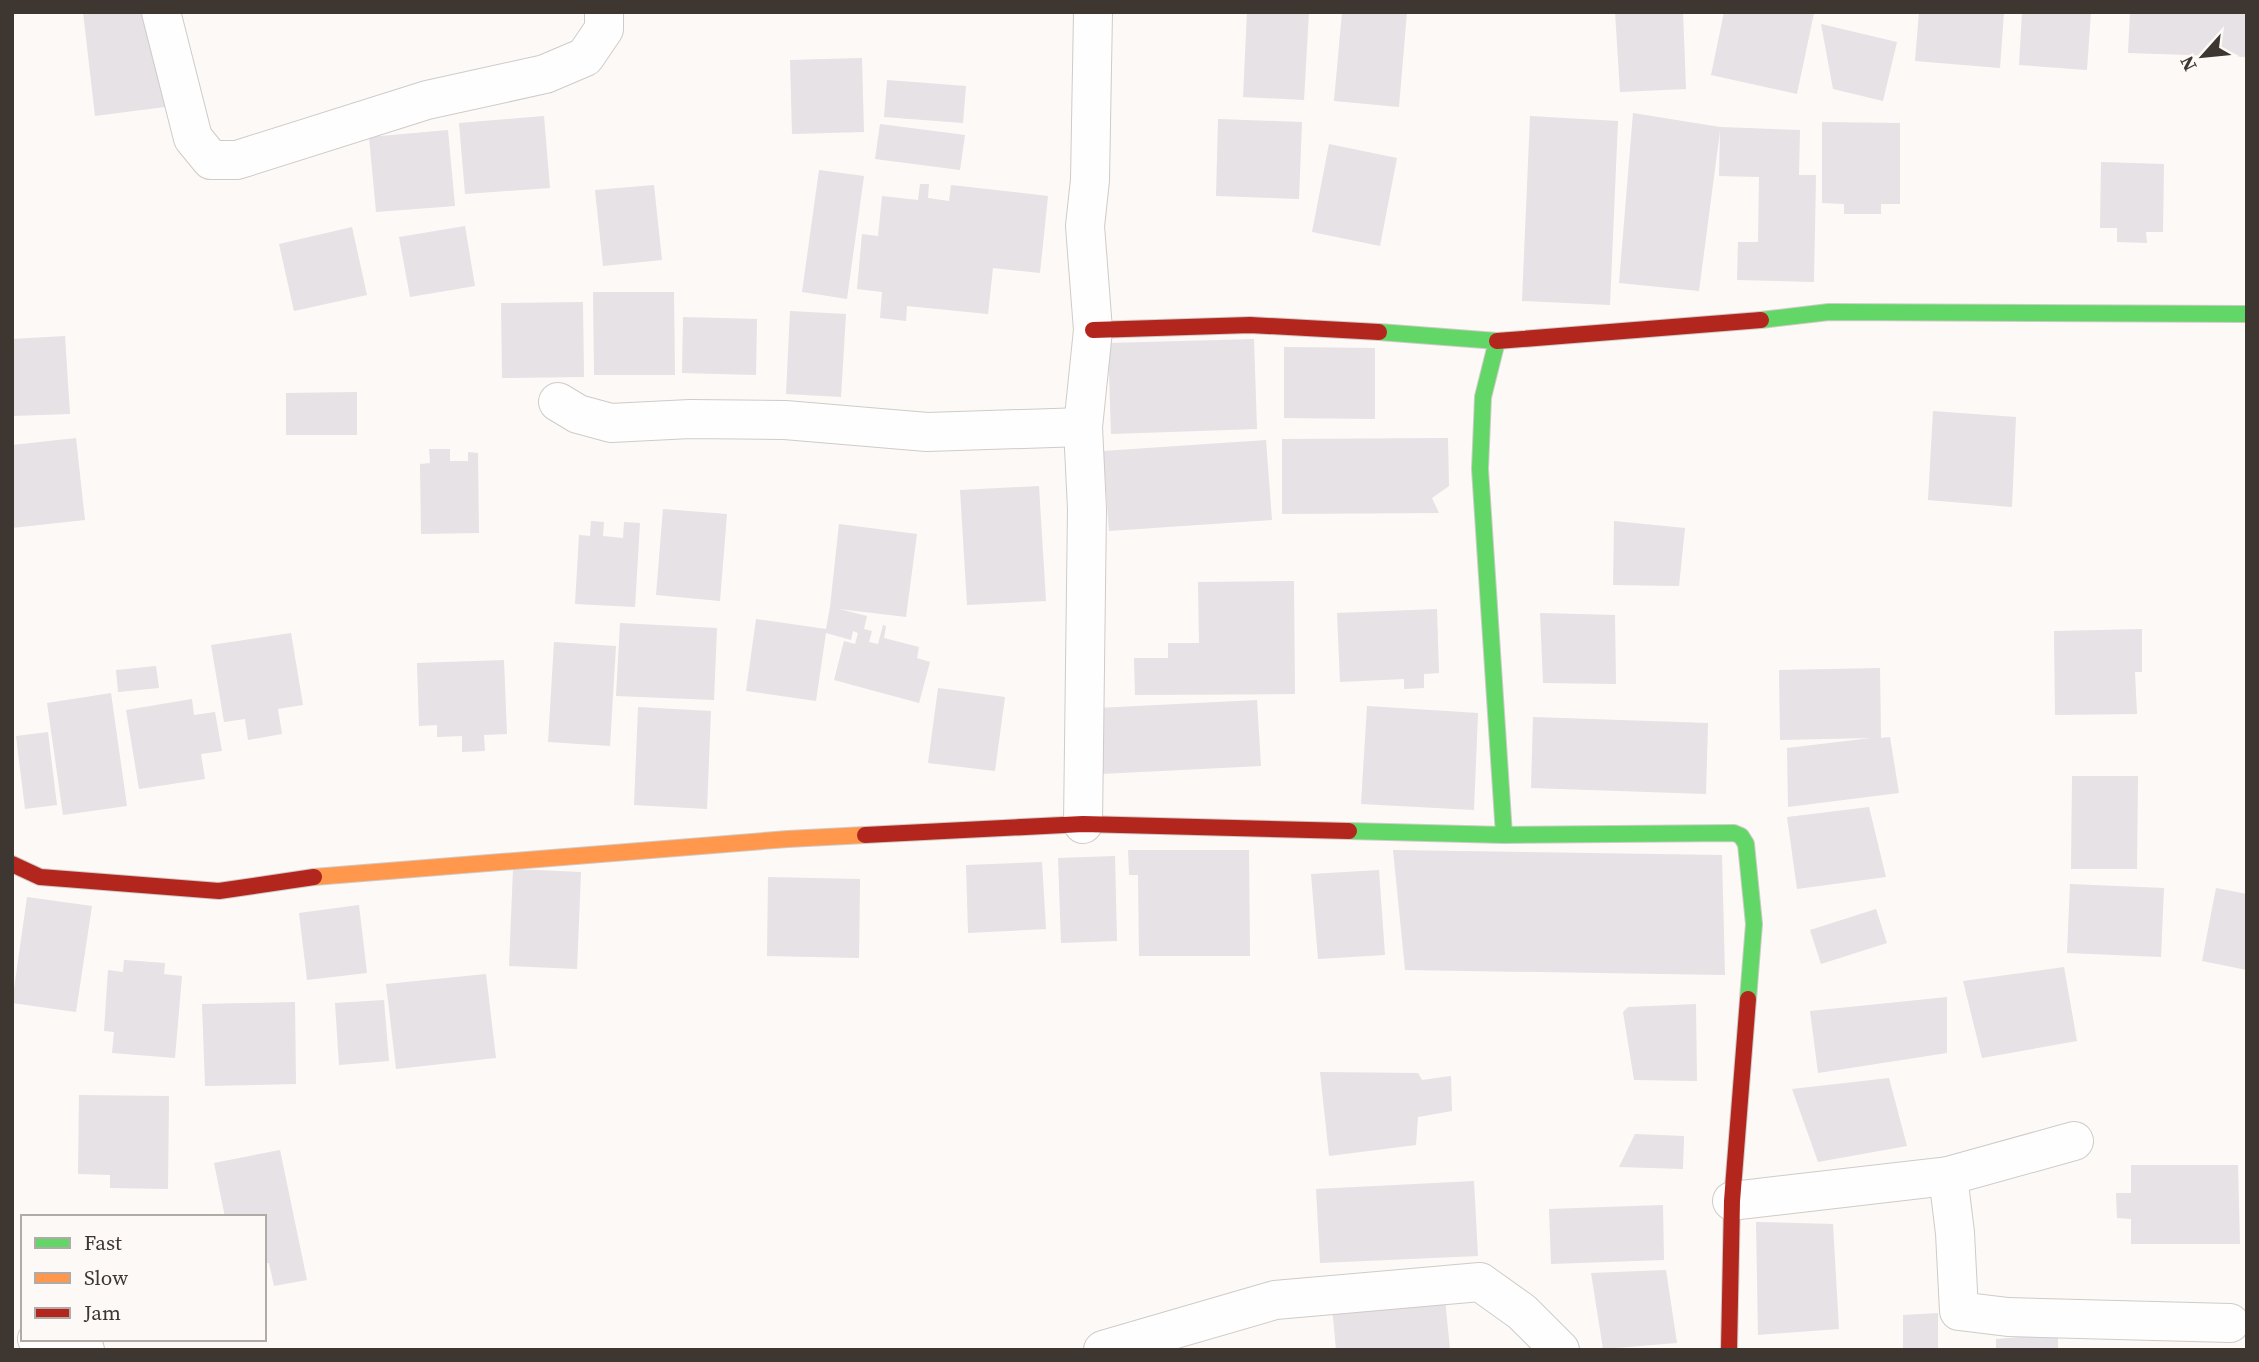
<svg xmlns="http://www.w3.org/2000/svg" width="2259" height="1362" viewBox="0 0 2259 1362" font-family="'Source Serif 4',serif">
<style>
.building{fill:#e6e2e5}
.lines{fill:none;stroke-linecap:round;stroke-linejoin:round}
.street-casing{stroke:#cfcbc7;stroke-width:40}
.fast-casing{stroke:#cfcbc7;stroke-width:18}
.slow-casing{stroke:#cfcbc7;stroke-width:18}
.jam-casing{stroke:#cfcbc7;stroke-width:18}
.street{stroke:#fffefe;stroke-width:38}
.fast{stroke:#63d668;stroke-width:16}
.slow{stroke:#ff974d;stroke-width:16}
.jam{stroke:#b3261e;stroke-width:16}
</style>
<rect width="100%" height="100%" fill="#fcf9f7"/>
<g class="building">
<path d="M83,12h70l12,95 -70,9z"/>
<path d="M1247,12h62l-5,88 -61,-3z"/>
<path d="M1342,12h65l-8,95 -65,-6z"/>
<path d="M1615,12h68l3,77 -66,3z"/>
<path d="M1724,12l90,1 -17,81 -86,-19z"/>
<path d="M1919,12h85l-4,56 -85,-7z"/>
<path d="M2022,12h69l-4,58 -68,-5z"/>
<path d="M2130,12h117v45l-119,-4z"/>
<path d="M1821,24l76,18 -14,59 -50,-12z"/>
<path d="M862,58l2,74 -72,2 -2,-74z"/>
<path d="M887,80l79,6 -3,37 -79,-6z"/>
<path d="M1633,113l87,14 80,3 -1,45h17l-2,107 -77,-2 1,-38h20l1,-65 -40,-1 1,-45 -21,160 -80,-8z"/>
<path d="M544,116l6,72 -85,6 -6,-71z"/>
<path d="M1530,116l88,5 -8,184 -88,-4z"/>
<path d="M1218,119l84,3 -3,77 -83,-3z"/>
<path d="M1822,122l78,1v81h-19v10h-37v-10l-22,-1z"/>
<path d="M880,124l85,11 -5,35 -85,-11z"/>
<path d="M448,130l7,76 -79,6 -7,-75z"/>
<path d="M1329,144l68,14 -17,88 -68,-14z"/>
<path d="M2101,162l63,2 -1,68h-17l1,11 -30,-1v-14h-17z"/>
<path d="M819,170l45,6 -17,123 -45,-7z"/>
<path d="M920,184h9l-1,14 21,3 2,-16 97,11 -8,77 -47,-5 -5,46 -81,-8 -1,15 -26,-3 2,-26 -25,-3 5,-55 16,2 4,-40 36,4z"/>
<path d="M654,185l8,75 -59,6 -8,-76z"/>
<path d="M465,226l10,60 -65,11 -11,-60z"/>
<path d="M352,227l15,68 -73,16 -15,-67z"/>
<path d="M593,292h81l1,83h-81z"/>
<path d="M583,302l1,75 -82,1 -1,-75z"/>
<path d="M790,311l56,3 -5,83 -55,-3z"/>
<path d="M683,317l74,2 -1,56 -74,-2z"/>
<path d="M65,336l5,78 -58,2v-77z"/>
<path d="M1254,339l3,90 -146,5 -3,-91z"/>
<path d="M1284,347l91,1v71l-91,-1z"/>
<path d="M357,392v43h-71v-42z"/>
<path d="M1933,411l83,6 -4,90 -84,-7z"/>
<path d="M76,438l9,82 -73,8v-83z"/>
<path d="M1448,438l1,48 -17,12 7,15 -157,1v-75z"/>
<path d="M1266,440l6,80 -163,11 -6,-80z"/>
<path d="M429,449h21v12h18v-9l10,1 1,80 -58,1 -1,-70 10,-1z"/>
<path d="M1039,486l7,115 -79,4 -7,-115z"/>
<path d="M663,509l64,5 -7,87 -64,-6z"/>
<path d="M591,521l13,1 -1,14 20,2 1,-16 16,1 -5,84 -60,-3 4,-69 11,1z"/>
<path d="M1614,521l71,7 -6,58 -66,-1z"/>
<path d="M839,524l78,10 -11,83 -67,-8 28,7 -3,13 8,2 -3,11 9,2 5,-19 3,1 -2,12 35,9 -2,11 13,4 -11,41 -85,-23 10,-39 11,3 3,-11 -5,-2 -2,9 -25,-7 -10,68 -70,-10 10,-72 70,10 4,-22z"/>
<path d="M1294,581l1,113 -160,1 -1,-37h34v-15h31l-1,-61z"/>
<path d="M1437,609l2,64 -15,1v14l-20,1v-10l-64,3 -3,-69z"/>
<path d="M1540,613l75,2 1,69 -73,-1z"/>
<path d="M620,623l97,5 -3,72 -98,-4z"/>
<path d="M2142,629v43h-7l2,42 -82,1 -1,-84z"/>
<path d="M291,633l12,72 -25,4 4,25 -34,6 -3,-21 -21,3 -13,-77z"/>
<path d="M554,642l62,4 -6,100 -62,-4z"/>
<path d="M504,660l3,74 -23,1 1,16 -23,1v-16l-25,1v-12l-18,1 -2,-63z"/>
<path d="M156,666l3,22 -41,4 -2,-22z"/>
<path d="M1880,668l1,70 9,-1 9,56 -111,14 -1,-59 84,-10 -91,2 -1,-70z"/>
<path d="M938,688l67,9 -10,74 -67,-8z"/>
<path d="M111,693l16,113 -64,9 -16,-112z"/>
<path d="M192,699l2,16 21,-3 7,39 -21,3 4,25 -66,10 -13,-79z"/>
<path d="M1257,700l4,66 -160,8 -4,-66z"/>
<path d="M1367,706l111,7 -4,97 -113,-6z"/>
<path d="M638,707l73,4 -4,98 -73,-4z"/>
<path d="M1533,717l175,6 -2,71 -175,-6z"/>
<path d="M48,732l9,73 -32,4 -9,-73z"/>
<path d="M2072,776h66l-1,93h-66z"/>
<path d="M1869,807l17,70 -89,12 -10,-72z"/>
<path d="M1128,850h121l1,106h-111l-1,-81h-9z"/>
<path d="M1393,850l329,5 3,120 -320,-5z"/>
<path d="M1115,856l2,85 -56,2 -3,-85z"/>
<path d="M1042,862l4,67 -78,4 -2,-68z"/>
<path d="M513,869l68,3 -4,97 -68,-3z"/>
<path d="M1379,870l6,85 -67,4 -7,-85z"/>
<path d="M768,877l92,2 -1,79 -92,-2z"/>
<path d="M2070,884l94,4 -3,69 -94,-4z"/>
<path d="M2216,888l31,6v76l-45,-9z"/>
<path d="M27,897l65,9 -16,106 -64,-9z"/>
<path d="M359,905l8,68 -60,7 -8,-67z"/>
<path d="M1876,909l11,34 -66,21 -11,-34z"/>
<path d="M124,960l41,3 -1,11 18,2 -7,82 -63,-5 2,-21 -10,-1 4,-61 15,2z"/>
<path d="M2064,967l13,74 -95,17 -19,-77z"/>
<path d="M486,974l10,84 -100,11 -10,-85z"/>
<path d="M1947,997v56l-129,20 -8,-62z"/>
<path d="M384,1000l5,61 -50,4 -4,-62z"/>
<path d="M295,1002l1,82 -91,2 -3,-82z"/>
<path d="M1696,1004l1,77 -63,-1 -11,-68 5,-5z"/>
<path d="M1320,1072l98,1 4,7 29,-4 1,35 -34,6 -2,28 -87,11z"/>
<path d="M1889,1078l18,68 -89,16 -26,-73z"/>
<path d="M79,1095l90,1 -1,93 -58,-1v-13l-32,-1z"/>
<path d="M1635,1134l49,2 -1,33 -64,-2z"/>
<path d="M280,1150l27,130 -33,6 -5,-23 -5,1v-47h-39l-11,-54z"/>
<path d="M2131,1165h107l2,79h-109v-25l-14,-1 -1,-25h15z"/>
<path d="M1474,1181l4,75 -158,7 -4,-74z"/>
<path d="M1663,1205l1,55 -113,4 -2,-55z"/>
<path d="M1756,1222l77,2 6,105 -81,6z"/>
<path d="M1666,1270l11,73 -74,6 -12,-76z"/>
<path d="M1445,1298l5,52h-114l-4,-43z"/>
<path d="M1938,1313v37h-35v-35z"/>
<path d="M2058,1334v16h-62v-11z"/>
</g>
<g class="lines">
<g class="street-casing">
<g id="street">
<path d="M161,12l32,126 18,22h26l190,-60 118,-26 40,-17 19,-28v-17"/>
<path d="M558,402l20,12 33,9 79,-4 95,1 142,12 156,-5"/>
<path d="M1083,824l4,-315 -4,-82 10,-97 -8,-104 5,-46 3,-168"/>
<path d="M1948,1176l7,57 4,78 49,6 222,6"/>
<path d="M1732,1201l216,-25 126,-35"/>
<path d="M37,1339l48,11"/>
<path d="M1103,1350l172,-50 205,-18 42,30 38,38"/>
</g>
</g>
<g class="fast-casing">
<g id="fast">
<path d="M1761,320l68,-8 418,2"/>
<path d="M1379,332l118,9 -14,56 -3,72 24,366"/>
<path d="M1349,831l155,4 230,-2 7,3 5,8 8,80 -6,75"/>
</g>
</g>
<g class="slow-casing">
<path id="slow" d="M314,877l474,-38 77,-4"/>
</g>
<g class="jam-casing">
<g id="jam">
<path d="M1093,330l157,-5 129,7"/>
<path d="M1497,341l264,-21"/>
<path d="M865,835l218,-11 266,7"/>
<path d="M12,864l28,13 179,14 95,-14"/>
<path d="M1729,1350l3,-149 16,-202"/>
</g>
</g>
<use href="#street" class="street"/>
<use href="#fast" class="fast"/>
<use href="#slow" class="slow"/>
<use href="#jam" class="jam"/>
</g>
<rect width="2259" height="1362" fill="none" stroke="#3e3731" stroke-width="28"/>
<rect x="21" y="1215" width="245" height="126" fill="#fdf9f6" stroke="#b1aba7" stroke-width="2"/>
<rect x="35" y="1238" width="35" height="10" fill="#63d668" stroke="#b1aba7" stroke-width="2"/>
<text x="84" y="1250" font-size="21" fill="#3e3731">Fast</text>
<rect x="35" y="1273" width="35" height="10" fill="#ff974d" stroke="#b1aba7" stroke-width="2"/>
<text x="84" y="1285" font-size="21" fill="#3e3731">Slow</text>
<rect x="35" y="1308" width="35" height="10" fill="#b3261e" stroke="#b1aba7" stroke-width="2"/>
<text x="84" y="1320" font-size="21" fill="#3e3731">Jam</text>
<g transform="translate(2203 56) rotate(243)" stroke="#fdf9f6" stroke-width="5" paint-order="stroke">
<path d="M0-5L12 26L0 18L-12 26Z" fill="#3e3731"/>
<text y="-10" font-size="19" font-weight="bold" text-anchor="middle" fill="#3e3731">N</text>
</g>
</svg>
